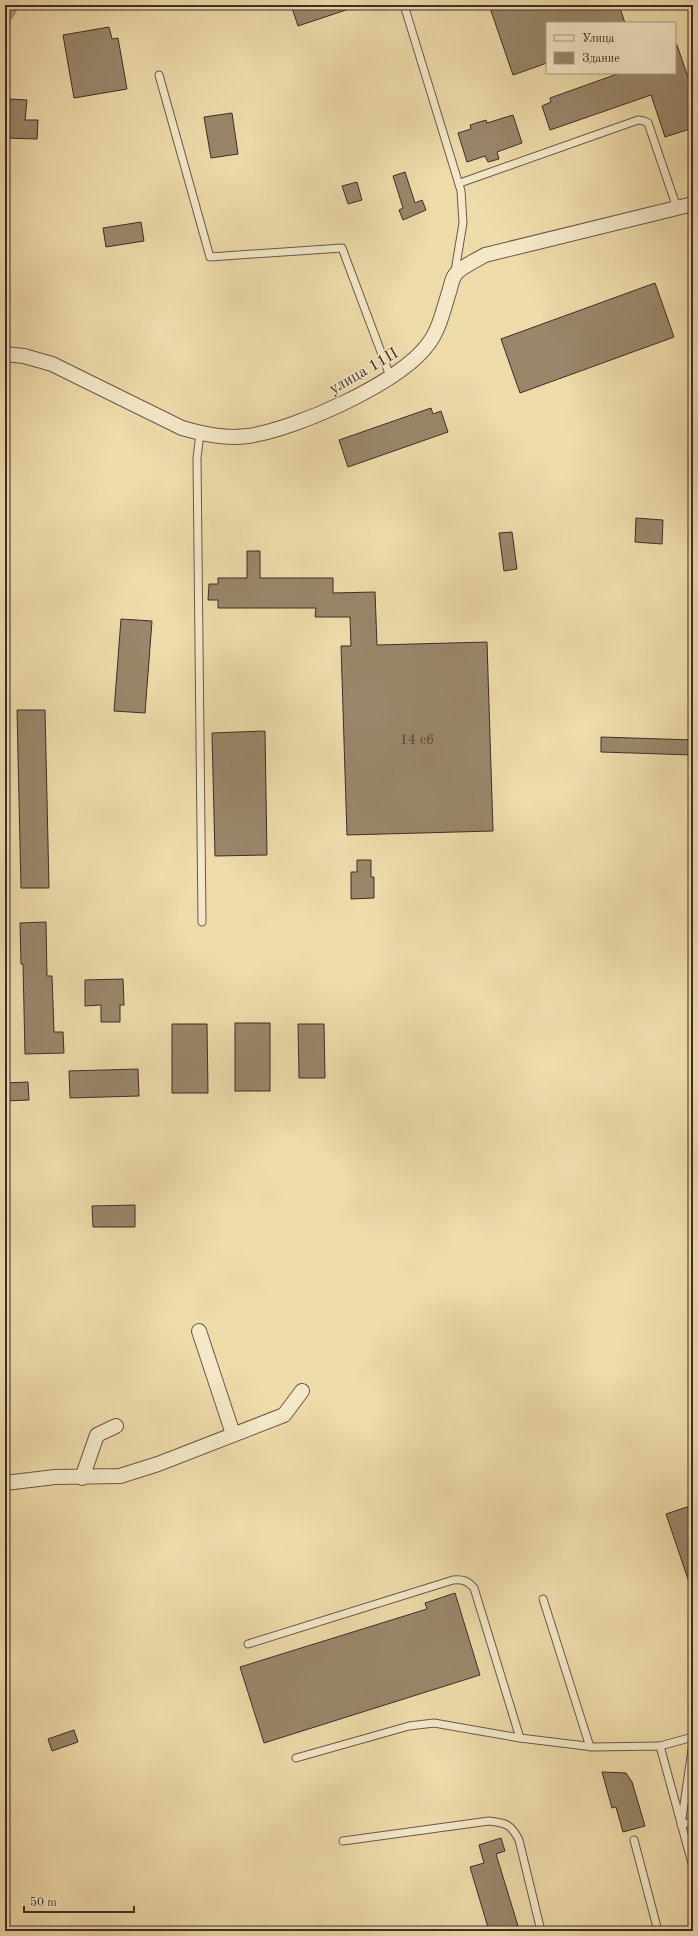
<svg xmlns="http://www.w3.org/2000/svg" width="698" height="1936" viewBox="0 0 698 1936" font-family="'Old Standard TT',serif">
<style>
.water{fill:#b2a07d;stroke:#83725b}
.building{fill:#99876b;stroke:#3d2d27}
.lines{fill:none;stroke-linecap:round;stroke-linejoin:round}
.lane-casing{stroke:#695848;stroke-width:9}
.street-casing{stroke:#695848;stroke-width:16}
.lane{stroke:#f4e8c8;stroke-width:7}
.street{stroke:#f4e8c8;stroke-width:14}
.labels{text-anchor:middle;stroke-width:3;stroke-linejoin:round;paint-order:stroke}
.number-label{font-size:14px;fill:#544438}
.street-label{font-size:16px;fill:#3d2d27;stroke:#f4e8c8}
</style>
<rect width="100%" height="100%" fill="#eedbaa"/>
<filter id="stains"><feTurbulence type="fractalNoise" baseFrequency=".005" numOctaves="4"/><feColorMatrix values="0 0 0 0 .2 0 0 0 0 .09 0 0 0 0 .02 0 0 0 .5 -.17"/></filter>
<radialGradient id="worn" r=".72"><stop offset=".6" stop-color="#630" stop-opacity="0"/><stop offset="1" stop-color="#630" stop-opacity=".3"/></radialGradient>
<path class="water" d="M5,5h15l-15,23z"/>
<g class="building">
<path d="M291,5h64v2l-57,19z"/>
<path d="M489,5h130l6,18h-78v40l-34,12z"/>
<path d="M109,27l3,12 6,-1 9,51 -53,9 -11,-63z"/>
<path d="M675,45h2l16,47v36l-28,9 -14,-42 -101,35 -8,-24 9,-4 -1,-4 70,-25h55z"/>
<path d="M10,99l17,1 -2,20h13l-1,19 -32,-1v-19h4z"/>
<path d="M232,113l6,41 -27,4 -7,-41z"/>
<path d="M513,115l9,28 -25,9 2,7 -11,3 -3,-6 -18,6 -9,-29 13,-4 -1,-4 16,-5 1,3z"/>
<path d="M405,172l10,31 7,-3 4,10 -23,10 -4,-10 4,-2 -10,-32z"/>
<path d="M357,182l5,18 -14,4 -6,-18z"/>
<path d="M141,222l3,19 -38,6 -3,-19z"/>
<path d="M655,283l19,54 -154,56 -19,-54z"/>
<path d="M431,408l2,6 8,-3 7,21 -100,35 -9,-27z"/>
<path d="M636,518l27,2 -1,24 -27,-2z"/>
<path d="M512,532l5,37 -13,2 -5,-38z"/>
<path d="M247,551h13v27h73v15l42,-1 2,53 110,-3 6,189 -146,4 -6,-189h10l-1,-29h-35l1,-9h-98v-8h-10l1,-16h9v-6h29z"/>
<path d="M121,619l31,2 -7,92 -31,-2z"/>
<path d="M17,710h28l4,178h-28z"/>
<path d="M265,731l2,124 -52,1 -3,-123z"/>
<path d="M601,737l92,3v15l-92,-3z"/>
<path d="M357,860h14v17h3v21l-23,1v-27h6z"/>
<path d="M46,922l1,54h5l2,56h9l1,21 -39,1 -2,-90h-2l-1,-41z"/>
<path d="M123,979l1,26h-4v17h-19v-17l-16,1v-26z"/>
<rect x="235" y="1023" width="35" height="68"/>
<path d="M172,1024h35l1,69h-36z"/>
<path d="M298,1024h26l1,54h-26z"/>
<path d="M138,1069l1,27 -69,2 -1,-27z"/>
<path d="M28,1082l1,18 -24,1v-18z"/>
<path d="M135,1205v22h-42l-1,-21z"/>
<path d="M693,1505v83h-2l-25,-74z"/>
<path d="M455,1593l25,82 -216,68 -24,-76 187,-58 -2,-6z"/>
<path d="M74,1730l4,12 -26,9 -4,-12z"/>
<path d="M602,1772l24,1 6,9 13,44 -22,6 -7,-25 -4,1z"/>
<path d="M501,1838l4,13 -9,3 22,72 -2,1 1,4h-28l-19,-64 14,-4 -5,-18z"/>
</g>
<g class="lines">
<g class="lane-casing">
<g id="lane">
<path d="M404,5l57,186 2,32 -8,48"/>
<path d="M159,75l51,182 132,-9 48,128"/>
<path d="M460,183l178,-63 6,1 4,2 29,85"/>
<path d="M200,433l-3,25 5,464"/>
<path d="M543,1599l47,148"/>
<path d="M248,1644l205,-64c10,-1 15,1 21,8l46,150 74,9 66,-1 33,121"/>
<path d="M693,1743l-12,82 12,-4"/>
<path d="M660,1746l33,-9"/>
<path d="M296,1758l113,-32 25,-3 86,15"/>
<path d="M634,1840l24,91"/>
<path d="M343,1841l146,-20c17,2 22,3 30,19l22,91"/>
</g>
</g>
<g class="street-casing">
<g id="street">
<path d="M5,354l19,2 28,8 130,64c21,6 43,11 66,8 48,-7 153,-53 181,-93 11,-15 15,-36 21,-54 1,-4 2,-10 5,-14 3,-6 23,-16 30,-20l208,-51"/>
<path d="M199,1331l34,103"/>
<path d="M82,1478l15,-43 19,-9"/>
<path d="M5,1483l50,-6 65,-1 38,-12 126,-49 18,-24"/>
</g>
</g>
<use href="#lane" class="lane"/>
<use href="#street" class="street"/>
</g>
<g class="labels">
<g class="number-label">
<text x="417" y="744">14 с6</text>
</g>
<g class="street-label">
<text transform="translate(363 370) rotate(-30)" y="6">улица 11П</text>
</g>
</g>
<rect width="698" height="1936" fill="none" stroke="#eedbaa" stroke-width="20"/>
<rect x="6" y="6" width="686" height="1924" fill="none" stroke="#3d2d27" stroke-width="2"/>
<rect x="10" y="10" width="678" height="1916" fill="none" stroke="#3d2d27"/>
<rect x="546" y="22" width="130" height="52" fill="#f4e8c8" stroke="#ab9d88"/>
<rect x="554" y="35" width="20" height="6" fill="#f4e8c8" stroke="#ab9d88"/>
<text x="582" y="42" font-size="12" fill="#3d2d27">Улица</text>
<rect x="554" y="52" width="20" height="12" fill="#99876b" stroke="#ab9d88"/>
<text x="582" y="62" font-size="12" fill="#3d2d27">Здание</text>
<path d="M24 1906v6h110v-6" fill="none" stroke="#3d2d27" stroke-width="2"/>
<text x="30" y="1906" font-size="12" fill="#3d2d27" stroke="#f4e8c8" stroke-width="3" paint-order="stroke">50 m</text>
<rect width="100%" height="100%" filter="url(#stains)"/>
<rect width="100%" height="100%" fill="url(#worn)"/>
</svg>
